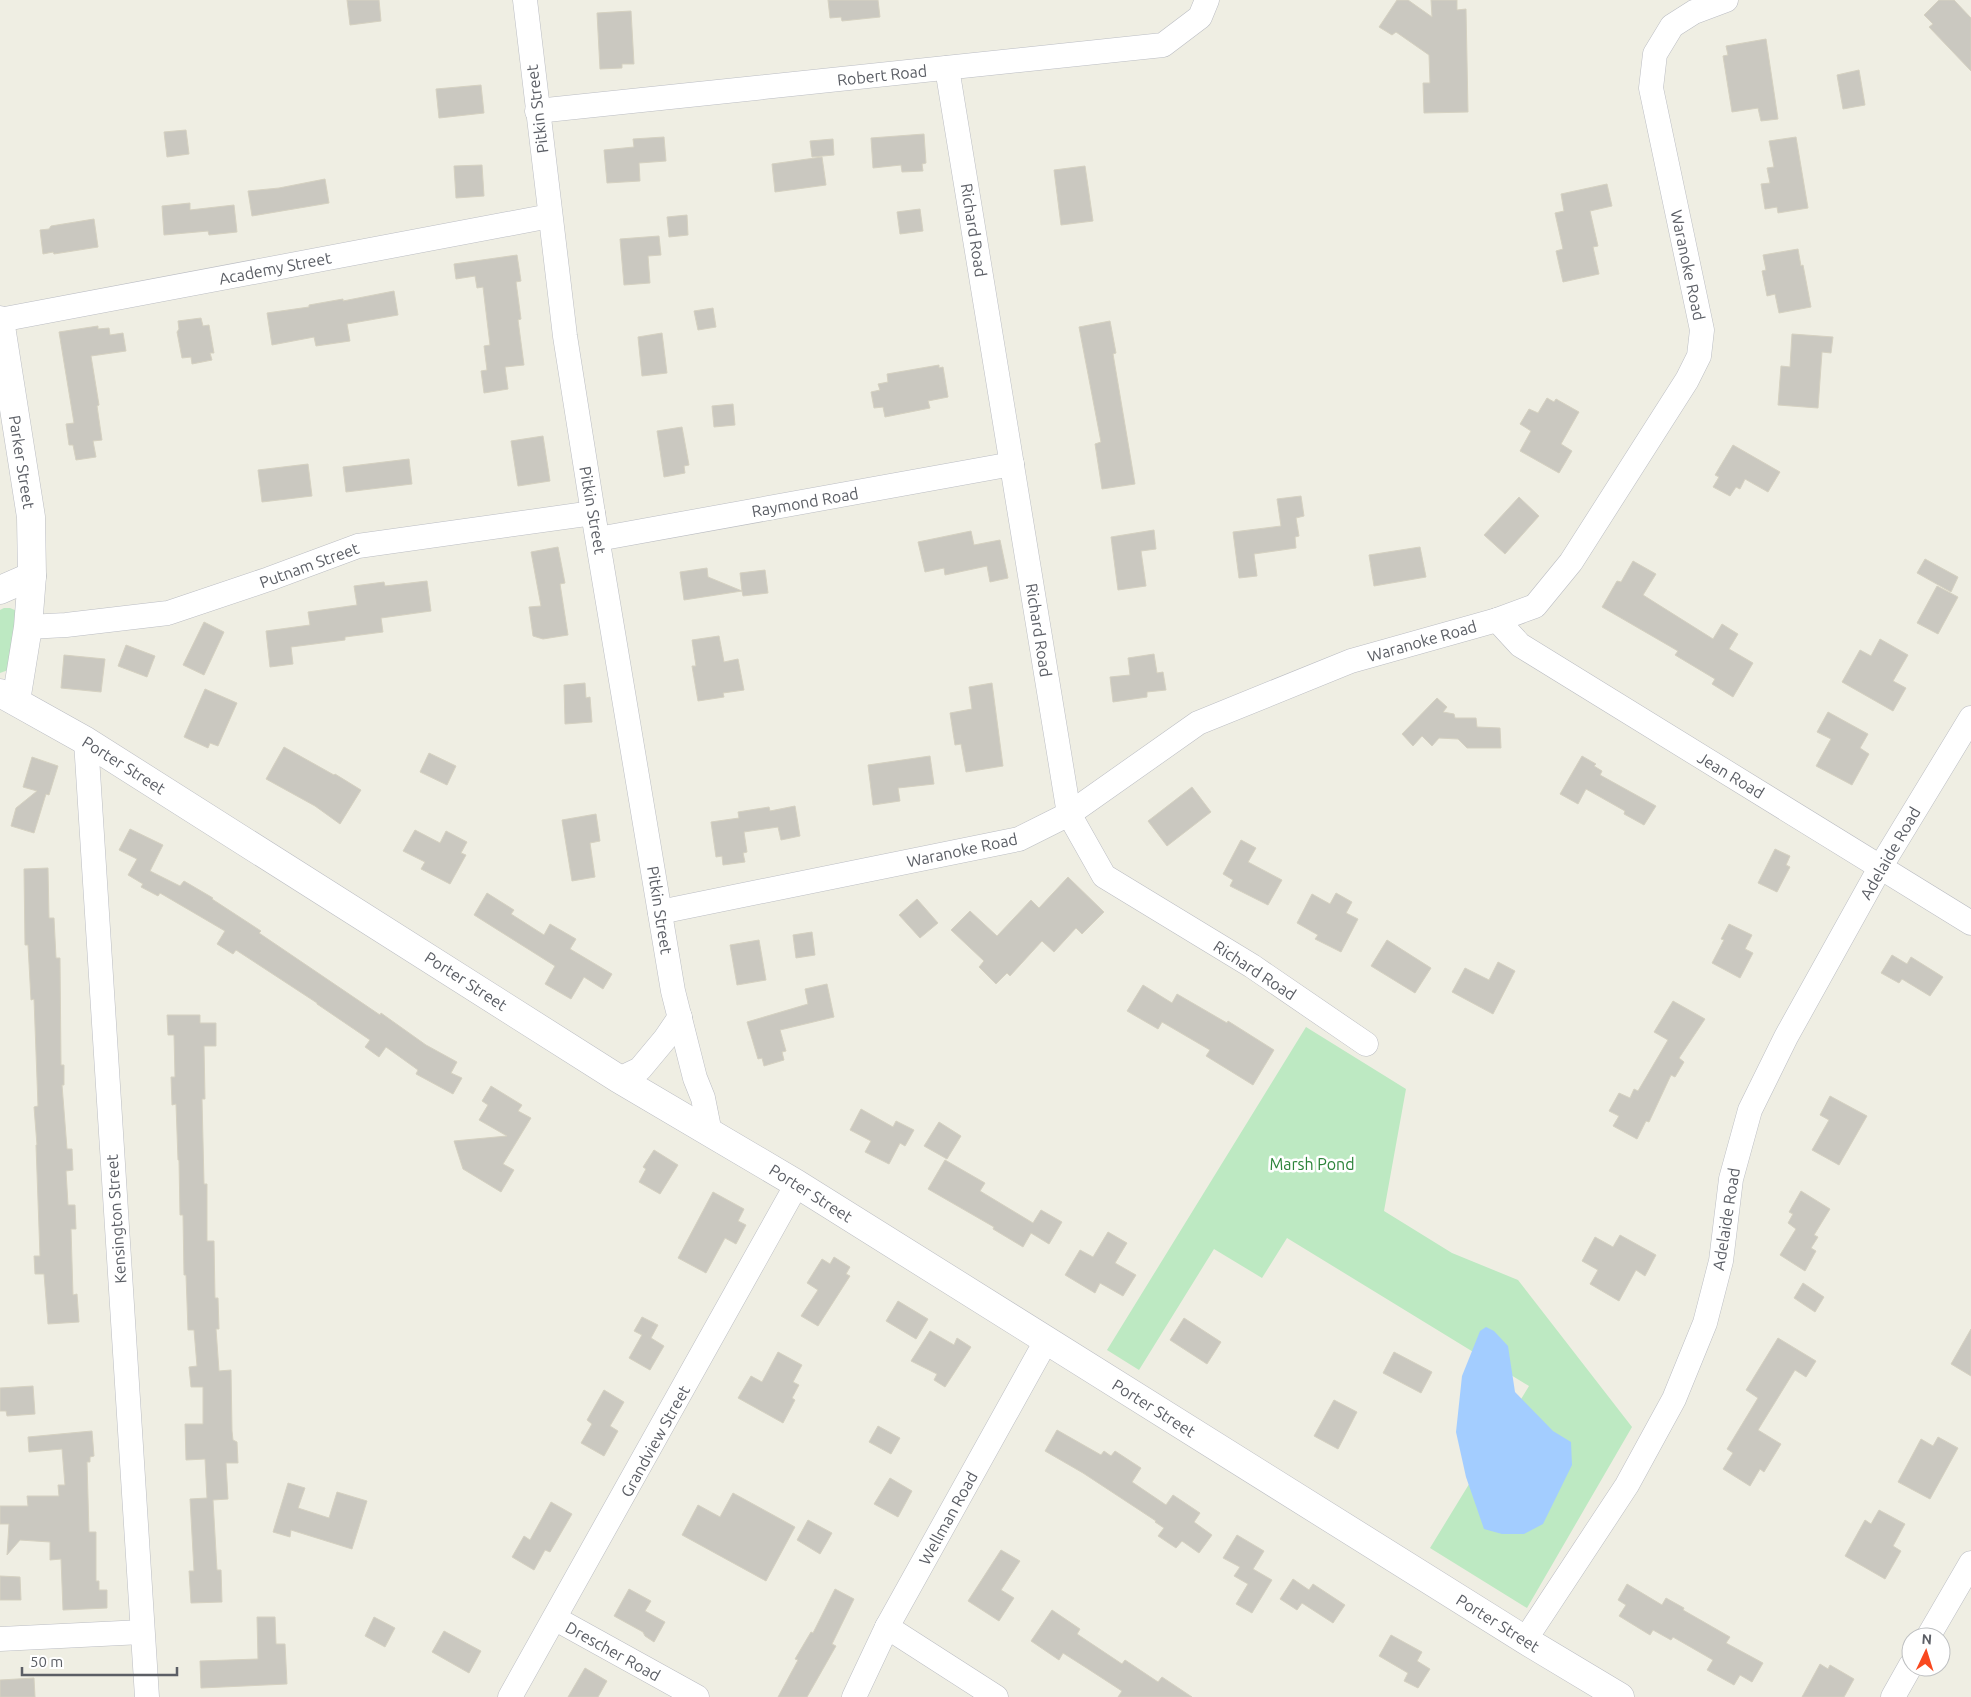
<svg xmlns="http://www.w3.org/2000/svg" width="1971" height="1697" viewBox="0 0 1971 1697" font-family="Ubuntu,sans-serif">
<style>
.green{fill:#bde9c2}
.water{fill:#a3cdff}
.building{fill:#cac8c0;stroke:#d5d1c1}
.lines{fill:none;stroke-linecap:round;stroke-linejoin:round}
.minor-casing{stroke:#bbbdc3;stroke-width:25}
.tertiary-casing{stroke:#bbbdc3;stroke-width:29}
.minor{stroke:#fff;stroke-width:24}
.tertiary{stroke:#fff;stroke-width:28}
.labels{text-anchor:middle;stroke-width:5;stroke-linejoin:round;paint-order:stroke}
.street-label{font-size:16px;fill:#5b5e65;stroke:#fff}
.park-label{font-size:16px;fill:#2c833a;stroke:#fff}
</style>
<rect width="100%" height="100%" fill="#efeee3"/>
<g class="green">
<path d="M4,608h6l7,3 -6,58 -11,4v-63z"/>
<path d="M1306,1027l100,62 -22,122 68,42 66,27 114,147 -105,181 -97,-60 99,-162 -242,-148 -25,40 -48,-29 -75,121 -32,-20z"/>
</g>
<path class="water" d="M1486,1327l8,4 14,15 7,46 38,39 18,11 1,23 -29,59 -19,10h-22l-18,-5 -18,-52 -10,-45 6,-56 18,-45z"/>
<g class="building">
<path d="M347,0h32l2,21 -31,4z"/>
<path d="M828,0h50l2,17 -38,4 -1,-4 -11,1z"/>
<path d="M1397,0h11l24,17 -1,-17h26v10l9,-1 2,103 -44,1 -1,-30h7l-1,-28 -33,-23 -4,3 -13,-8z"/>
<path d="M1939,0h15l17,18v53l-42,-44 4,-3 -9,-9z"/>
<path d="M631,11l3,53h-12v4l-22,1 -3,-56z"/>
<path d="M1766,39l12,80 -17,2 -3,-13 -26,4 -9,-56 5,-1 -2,-9z"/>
<path d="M1859,70l6,35 -22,4 -6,-34z"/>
<path d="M481,85l3,28 -45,5 -3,-29z"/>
<path d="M186,130l3,24 -22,3 -3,-25z"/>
<path d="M924,134l2,29 -4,1 1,7 -21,1 -1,-7 -28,3 -2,-30z"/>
<path d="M664,137l2,24 -27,2 1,18 -33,2 -3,-33 30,-3 -1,-8z"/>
<path d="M1796,137l12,71 -30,5 -1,-6 -12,2 -4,-25 9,-1 -3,-15 7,-1 -5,-26z"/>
<path d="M833,139l1,16 -22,2 -2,-16z"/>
<path d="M822,157l4,28 -51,7 -3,-28z"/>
<path d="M482,165l2,31 -28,2 -2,-32z"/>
<path d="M1085,166l8,55 -32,4 -7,-55z"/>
<path d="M325,179l4,24 -77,13 -4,-25 31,-3z"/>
<path d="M1607,184l5,22 -22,5 8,35 -5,1 6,27 -36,8 -7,-31 7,-2 -8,-36 9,-2 -3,-17z"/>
<path d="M190,203v7l44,-5 3,27 -28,3 -1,-4 -44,4 -2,-29z"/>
<path d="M920,209l3,22 -23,3 -3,-22z"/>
<path d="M687,215l1,20 -19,2 -2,-20z"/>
<path d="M94,219l4,28 -44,7 -1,-2 -10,2 -3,-24 9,-1 2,-3z"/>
<path d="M659,236l2,19 -13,1 2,27 -26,2 -4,-46z"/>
<path d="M1798,249l3,17 2,-1 8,42 -32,6 -4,-19 -8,2 -5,-25 4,-1 -3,-15z"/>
<path d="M517,255l4,26 -5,1 5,37 -3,1 6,45 -19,2 3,22 -24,4 -3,-22 6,-1 -3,-24 6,-1 -7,-58 -6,1 -2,-12 -19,3 -2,-15z"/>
<path d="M394,291l4,24 -51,9 3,17 -34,5 -2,-9 -42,8 -5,-32 42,-6v-2l34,-6v2z"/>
<path d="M713,308l3,19 -18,3 -4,-19z"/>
<path d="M201,318l2,8 6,-1 5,28h-4l2,7 -20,4 -1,-7 -9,1 -5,-26 2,-3 -1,-8z"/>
<path d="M1110,321l6,32 -3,1 22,130 -33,5 -7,-45 6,-2 -22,-115z"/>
<path d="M98,326v3l11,-1 1,7 13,-2 3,18 -35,5 8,49 -2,1 5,34 -9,1 3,16 -20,3 -3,-15h-4l-3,-21 8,-1 -15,-91z"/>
<path d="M662,333l5,40 -25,3 -4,-39z"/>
<path d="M1792,334l41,3 -2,16 -9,-1 -4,56 -40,-3 3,-39 9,1z"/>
<path d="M939,365v3l4,-1 5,30 -20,4 2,7 -45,9 -2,-10 -9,1 -3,-16 9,-2 -2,-6 10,-2 -1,-8z"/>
<path d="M1547,398l7,4 2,-3 23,13 -18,32 11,7 -13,22 -39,-22 11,-20 -11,-7 9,-15 9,4z"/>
<path d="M733,404l2,21 -21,2 -2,-21z"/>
<path d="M682,427l7,38 -5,1 1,7 -21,4 -7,-46z"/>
<path d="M543,436l7,45 -32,5 -7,-45z"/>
<path d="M1733,445l47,27 -12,20 -23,-13 -5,10 -4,-2 -6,9 -17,-9 6,-10 -4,-2z"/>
<path d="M409,459l3,25 -66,8 -3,-25z"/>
<path d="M308,464l4,32 -50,6 -4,-32z"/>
<path d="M1301,496l3,20 -8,2 3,18 -4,1 1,11 -42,6 3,22 -18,2 -6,-46 48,-6 -4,-27z"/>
<path d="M1519,497l20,19 -34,38 -21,-19z"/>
<path d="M1154,530l2,19 -15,2 5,35 -28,4 -7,-53z"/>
<path d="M971,531l3,14 26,-5 8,38 -18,4 -3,-16 -42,9 -1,-7 -19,4 -7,-30z"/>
<path d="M558,547l7,36 -5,1 8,51 -25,4 -10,-3 -4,-29 12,-1 -10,-54z"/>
<path d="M1420,547l6,30 -52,9 -5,-31z"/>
<path d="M1925,559l33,18 -7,15 -34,-19z"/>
<path d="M1633,561l23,13 -13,21 70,44 9,-15 16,10 -9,15 24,14 -20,34 -21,-13 3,-5 -40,-24 3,-4 -76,-44 15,-26 4,1z"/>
<path d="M707,568l1,9 34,14 -2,-18 25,-3 3,23 -25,3 -1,-5 -58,9 -4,-28z"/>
<path d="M427,581l4,30 -50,7 2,14 -38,5v3l-54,7 2,17 -23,3 -4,-36 44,-6 -2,-13 49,-7 -3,-19 30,-4 1,4z"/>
<path d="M1937,586l21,11 -20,37 -21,-11z"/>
<path d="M204,622l20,10 -20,43 -21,-10z"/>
<path d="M719,636l5,26 14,-3 6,31 -21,3 1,4 -26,4 -6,-35h4l-4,-26z"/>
<path d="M1880,639l28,16 -15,26 13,7 -13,23 -51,-29 18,-32 11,6z"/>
<path d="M126,645l29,11 -8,21 -29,-11z"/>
<path d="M1154,654l3,19 6,-1 3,18 -19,2v5l-34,5 -3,-25 20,-2 -2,-17z"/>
<path d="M64,655l41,4 -4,33 -40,-4z"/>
<path d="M585,683l1,15 4,-1 2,25 -27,2 -1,-39z"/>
<path d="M992,683l11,83 -37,6 -5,-28 -6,1 -5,-32 22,-4 -3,-22z"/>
<path d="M205,689l32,14 -19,43 -8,-3 -2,5 -24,-11z"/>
<path d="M1437,698l10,9 -4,5 11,2 1,4h21l1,9 23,1 1,20h-34l-9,-9 -19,-1 -7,8 -10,-10 -9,10 -11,-12z"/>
<path d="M1828,712l40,22 -8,14 9,6 -17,31 -36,-19 15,-27 -14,-7z"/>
<path d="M284,747l50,28 1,-1 26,16 -21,34 -25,-18 -49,-27z"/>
<path d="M429,753l27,13 -9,19 -27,-13z"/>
<path d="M930,756l4,28 -36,4 2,13 -27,4 -5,-40z"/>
<path d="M1582,756l14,8 -2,2 8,5 -2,4 56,31 -12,19 -20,-11 1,-3 -39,-22 -8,15 -18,-10z"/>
<path d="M32,757l26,9 -9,29 -3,-1 -12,39 -23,-7 5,-18 21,-17 -14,-4z"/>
<path d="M1192,787l19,25 -44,34 -19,-25z"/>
<path d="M795,806l5,30 -19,4 -3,-13 -34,5 3,20 -4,1 2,9 -22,3 -1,-9 -6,1 -5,-35 28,-4 -1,-6 31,-5 1,4z"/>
<path d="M596,814l4,27 -10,2 5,34 -23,4 -10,-61z"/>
<path d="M130,829l33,16 -13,26 30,15 4,-5 29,17 -1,1 49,32 -2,2 121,82 1,-2 45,32 31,17 -6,11 11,5 -9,16 -37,-20 2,-4 -32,-23 -7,10 -14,-10 5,-7 -53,-36v-1l-81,-53 -3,4 -16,-10 8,-13 -65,-38 -2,3 -17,-9 2,-3 -15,-9 9,-16 -18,-9z"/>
<path d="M415,830l25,13 6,-12 21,11 -6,11 5,2 -16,29 -29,-15 4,-7 -22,-11z"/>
<path d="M1241,840l15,8 -8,14 34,18 -14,25 -38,-19 3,-6 -10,-6z"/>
<path d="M1775,849l15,7 -4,9 4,2 -13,25 -19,-9z"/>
<path d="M48,868l1,50h5l2,40h4l1,107h3v20h-2l5,64h5l1,21 -7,1 2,34h7l1,24h-5l2,66 4,-1 2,28 -31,2 -4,-50h-9l-1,-18h6l-4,-111h1l-3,-38 4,-1 -4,-107 -3,1 -3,-55h-3l-1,-76z"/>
<path d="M1068,877l36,35 -22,22 -6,-6 -22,24 -12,-11 -32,35 -3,-3 -11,11 -17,-17 5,-6 -33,-31 19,-19 27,25 34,-36 8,8z"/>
<path d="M487,893l27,17 -3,4 33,21 6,-11 26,15 -6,10 42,25 -9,15 -19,-12 -13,22 -26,-15 10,-18 -81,-51z"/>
<path d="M1336,893l16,9 -6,11 12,6 -17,33 -26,-13 3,-4 -21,-12 15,-29 18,10z"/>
<path d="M917,899l21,24 -18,15 -21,-23z"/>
<path d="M1729,924l23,11 -7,14 8,4 -13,25 -28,-15 12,-23 -3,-1z"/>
<path d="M812,932l3,23 -19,3 -3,-23z"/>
<path d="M759,940l7,40 -29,5 -7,-40z"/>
<path d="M1387,940l44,28 -16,25 -44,-27z"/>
<path d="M1892,955l15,9 4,-7 32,20 -13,19 -28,-17 -3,4 -18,-10z"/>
<path d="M1498,962l17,9 -22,43 -41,-22 13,-24 24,12z"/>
<path d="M827,984l7,33 -54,13 6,21 -4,1 2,8 -20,6 -2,-8 -4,1 -11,-37 61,-18 -3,-15z"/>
<path d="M1143,985l29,18 5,-9 50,29 1,-2 46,29 -21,35 -47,-29 4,-6 -48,-28 -4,7 -31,-18z"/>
<path d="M1673,1001l32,18 -26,39 5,4 -9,15 -4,-2 -22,47 -3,-1 -9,18 -24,-13 6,-10 -10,-5 10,-18 11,5 4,-9 4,2 30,-51 -14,-8z"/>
<path d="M167,1015h33v8h16v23h-12l1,53h-3l2,85h3v57h7l1,57h3l1,31h-3l3,42 12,-1 1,61 1,9 4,2 1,21h-12l2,36 -15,1 4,70h4l1,32 -31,1 -2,-32h5l-4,-72 17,-1 -2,-39 -19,1 -1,-36h18v-37h-12l-2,-20 8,-1 -3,-36h-6l-2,-55h-2l-1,-60h-3l-1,-55h-1l-2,-56 -4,1 -1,-28h4l-1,-42h-6z"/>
<path d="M491,1086l31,19 -4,6 13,7 -28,46 11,6 -13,22 -38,-23 -9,-28 53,-5 -28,-16 9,-15 -6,-4z"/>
<path d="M1830,1096l37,20 -28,49 -27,-15 17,-30 -9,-5z"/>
<path d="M861,1109l32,18 3,-6 18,9 -9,16 -5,-3 -11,21 -24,-12 6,-11 -21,-11z"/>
<path d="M939,1122l22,14 -14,23 -23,-13z"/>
<path d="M654,1150l24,15 -18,29 -21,-12 7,-13 -3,-2z"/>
<path d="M945,1160l40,23 -5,8 53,32 8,-13 21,12 -13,22 -18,-11 -8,14 -30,-18 1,-2 -66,-38z"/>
<path d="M1801,1191l29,18 -16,26 4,2 -7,11 5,3 -11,20 -25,-16 16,-26 -8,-6 5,-9 -4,-2z"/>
<path d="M713,1192l31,17 -6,12 8,4 -10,19 -11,-6 -19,35 -28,-15z"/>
<path d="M1108,1232l19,11 -12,20 21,12 -13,21 -23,-13 -5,10 -30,-18 15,-25 13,7z"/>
<path d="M1620,1235l36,20 -11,21 -9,-6 -17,31 -29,-17 8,-14 -16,-9 13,-24 18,10z"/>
<path d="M834,1257l16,10 -4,7 4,2 -32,50 -17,-10 17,-26 -11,-7 15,-24 8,5z"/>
<path d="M1803,1283l21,14 -9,15 -21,-14z"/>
<path d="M898,1301l30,18 -12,20 -30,-18z"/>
<path d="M642,1317l16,8 -7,13 13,8 -14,24 -21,-12 13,-23 -8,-4z"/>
<path d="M1184,1318l37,24 -14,22 -37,-24z"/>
<path d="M1971,1329v47l-20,-12z"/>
<path d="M930,1331l24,14 3,-7 14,9 -26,40 -11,-7 3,-6 -26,-13z"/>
<path d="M1778,1338l38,23 -10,16 -11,-7 -37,60 23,14 -17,28 -4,-3 -10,17 -27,-17 10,-16 -6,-4 31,-51 -12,-8z"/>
<path d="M778,1352l24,13 -9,17 6,3 -7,13 3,2 -12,23 -45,-25 13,-22 11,6z"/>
<path d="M1394,1352l38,20 -11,21 -38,-20z"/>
<path d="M33,1386l2,28 -28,2 -1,-5h-6v-23z"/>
<path d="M604,1390l20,12 -14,24 8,5 -14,25 -23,-13 11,-19 -5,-4z"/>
<path d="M1334,1400l23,12 -19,37 -24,-13z"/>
<path d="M878,1426l22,12 -9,16 -22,-12z"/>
<path d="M1057,1430l44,25 3,-4 7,5 4,-5 26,17 -9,14 34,23 7,-10 27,18 -6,9 18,13 -13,18 -17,-12 -6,7 -18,-12 6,-8 -9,-6 1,-1 -73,-48 -38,-22z"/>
<path d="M92,1431l2,25 -4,1v5h-3l2,70h7v49h3v9h8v18l-44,2 -2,-51 -11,1v-18l-30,-2 -13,15 2,-31h-9v-18h28l-1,-10h32l-1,-11h7l-3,-36 -33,3 -1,-15z"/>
<path d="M1938,1437l20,11 -28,51 -32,-17 23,-43 12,7z"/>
<path d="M890,1478l22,13 -14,26 -24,-13z"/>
<path d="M288,1483l17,5 -7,20 31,10 8,-26 30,9 -15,48 -61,-19 -1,7 -17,-5z"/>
<path d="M733,1493l62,34 -29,54 -84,-46 16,-30 22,12z"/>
<path d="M551,1502l21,12 -22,38 -5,-2 -11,20 -22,-13 12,-21 6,4z"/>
<path d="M1879,1510l26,14 -12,22 8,5 -16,28 -40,-23 20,-36 6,4z"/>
<path d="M808,1520l24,13 -12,21 -23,-14z"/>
<path d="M1237,1535l27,16 -11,18 19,11 -20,33 -16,-9 12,-20 -14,-8 6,-9 -17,-9z"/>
<path d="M1001,1550l19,11 -19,29 13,8 -15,23 -31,-20z"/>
<path d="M0,1576l20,1 1,23h-21z"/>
<path d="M1293,1579l16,11 4,-6 32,21 -12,18 -31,-20 -5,7 -17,-11z"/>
<path d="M1627,1584l35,21 4,-7 18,10 -1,2 47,27 -4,6 37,20 -11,19 -12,-7 -6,10 -27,-15 6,-10 -40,-23 -2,3 -18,-10 -3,5 -31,-19 7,-11 -8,-5z"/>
<path d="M629,1589l22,12 -6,10 20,11 -11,20 -9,-6 -2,-4 -29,-16z"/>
<path d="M835,1589l19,10 -22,45 4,2 -29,51h-29l20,-37 -3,-1 16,-27 2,1z"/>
<path d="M1052,1610l28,19 -3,5 45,30 3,-4 33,22 4,-5 30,20h-74l4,-6 -37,-24 -22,-14 -4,7 -28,-19z"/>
<path d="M257,1617h18l1,27h9l2,40 -86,4 -1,-27 58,-2z"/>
<path d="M374,1617l21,11 -10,19 -20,-11z"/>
<path d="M444,1631l37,20 -12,22 -37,-21z"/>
<path d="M1391,1635l31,17 -5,9 13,8 -12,19 -14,-7 4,-8 -29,-17z"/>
<path d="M1820,1664l8,5 2,-4 24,14 -10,18h-42z"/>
<path d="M585,1668l22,13 -9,16h-30z"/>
<path d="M34,1678l1,19h-35v-17z"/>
</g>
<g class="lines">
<g class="minor-casing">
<g id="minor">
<path d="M525,0l40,336 28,177 80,478 22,87 8,20 7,35"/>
<path d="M947,68l122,746 35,62 148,90 114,78"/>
<path d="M537,111l626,-66 37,-28 7,-17"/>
<path d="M0,320l550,-104"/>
<path d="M598,539l414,-75"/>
<path d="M1497,620l23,25 451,278"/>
<path d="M28,627l38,-2 102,-12 101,-34 89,-33 235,-33"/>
<path d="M86,741l61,956"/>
<path d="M660,912l359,-73 50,-25 129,-91 153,-62 146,-41 38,-14 36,-44 116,-182 12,-24 3,-26 -51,-242 4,-34 17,-28 22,-14 32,-12"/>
<path d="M619,1079l21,-10 25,-30 15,-22"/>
<path d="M556,1619l141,78"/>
<path d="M887,1627l109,70"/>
<path d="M1928,1637l43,-74"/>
<path d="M0,1639l142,-7"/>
<path d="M1525,1640l102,-155 47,-86 31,-76 16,-62 10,-82 19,-69 36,-73 95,-171 90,-148"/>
<path d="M510,1697l287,-513"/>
<path d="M854,1697l33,-70 159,-286"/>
<path d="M1893,1697l18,-32"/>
</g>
</g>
<g class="tertiary-casing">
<g id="tertiary">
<path d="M0,320l31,197 1,59 -4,51 -12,74"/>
<path d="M0,590l32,-14"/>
<path d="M0,693l86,48 533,338 178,105 728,456 95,57"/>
</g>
</g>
<use href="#minor" class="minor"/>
<use href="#tertiary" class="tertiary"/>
</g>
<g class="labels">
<g class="street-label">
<text transform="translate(882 75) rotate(-6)" y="6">Robert Road</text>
<text transform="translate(537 109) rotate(-97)" y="6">Pitkin Street</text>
<text transform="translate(974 230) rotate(81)" y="6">Richard Road</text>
<text transform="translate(1688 265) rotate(78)" y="6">Waranoke Road</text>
<text transform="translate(275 268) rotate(-11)" y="6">Academy Street</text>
<text transform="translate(22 462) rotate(81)" y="6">Parker Street</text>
<text transform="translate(805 502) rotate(-10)" y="6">Raymond Road</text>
<text transform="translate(593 510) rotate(80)" y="6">Pitkin Street</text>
<text transform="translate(309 565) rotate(-20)" y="6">Putnam Street</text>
<text transform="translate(1039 630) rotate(81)" y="6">Richard Road</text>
<text transform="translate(1422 641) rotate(-16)" y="6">Waranoke Road</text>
<text transform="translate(124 765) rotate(32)" y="6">Porter Street</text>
<text transform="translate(1731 775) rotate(31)" y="6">Jean Road</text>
<text transform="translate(962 850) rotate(-12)" y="6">Waranoke Road</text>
<text transform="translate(1890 853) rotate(-60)" y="6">Adelaide Road</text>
<text transform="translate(660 910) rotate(81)" y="6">Pitkin Street</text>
<text transform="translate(1255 970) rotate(33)" y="6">Richard Road</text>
<text transform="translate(466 981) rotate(33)" y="6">Porter Street</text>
<text transform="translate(811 1193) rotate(32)" y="6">Porter Street</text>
<text transform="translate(116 1219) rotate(-94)" y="6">Kensington Street</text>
<text transform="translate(1726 1219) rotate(-81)" y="6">Adelaide Road</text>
<text transform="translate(1154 1408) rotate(32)" y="6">Porter Street</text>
<text transform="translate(655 1441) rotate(-61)" y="6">Grandview Street</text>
<text transform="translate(948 1518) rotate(-61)" y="6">Wellman Road</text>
<text transform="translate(1498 1623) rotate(32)" y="6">Porter Street</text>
<text transform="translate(613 1651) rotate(29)" y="6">Drescher Road</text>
</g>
<g class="park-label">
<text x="1312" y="1170">Marsh Pond</text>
</g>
</g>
<g transform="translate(1926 1652) rotate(4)"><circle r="24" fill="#ffffff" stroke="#bdbfc1"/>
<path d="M0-4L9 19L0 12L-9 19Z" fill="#f9481f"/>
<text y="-8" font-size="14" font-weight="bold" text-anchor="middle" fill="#5b5e65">N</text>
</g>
<path d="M22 1667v8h155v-8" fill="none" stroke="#5b5e65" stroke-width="2.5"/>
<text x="30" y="1667" font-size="15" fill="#5b5e65" stroke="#ffffff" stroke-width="4" paint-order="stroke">50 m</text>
</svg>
